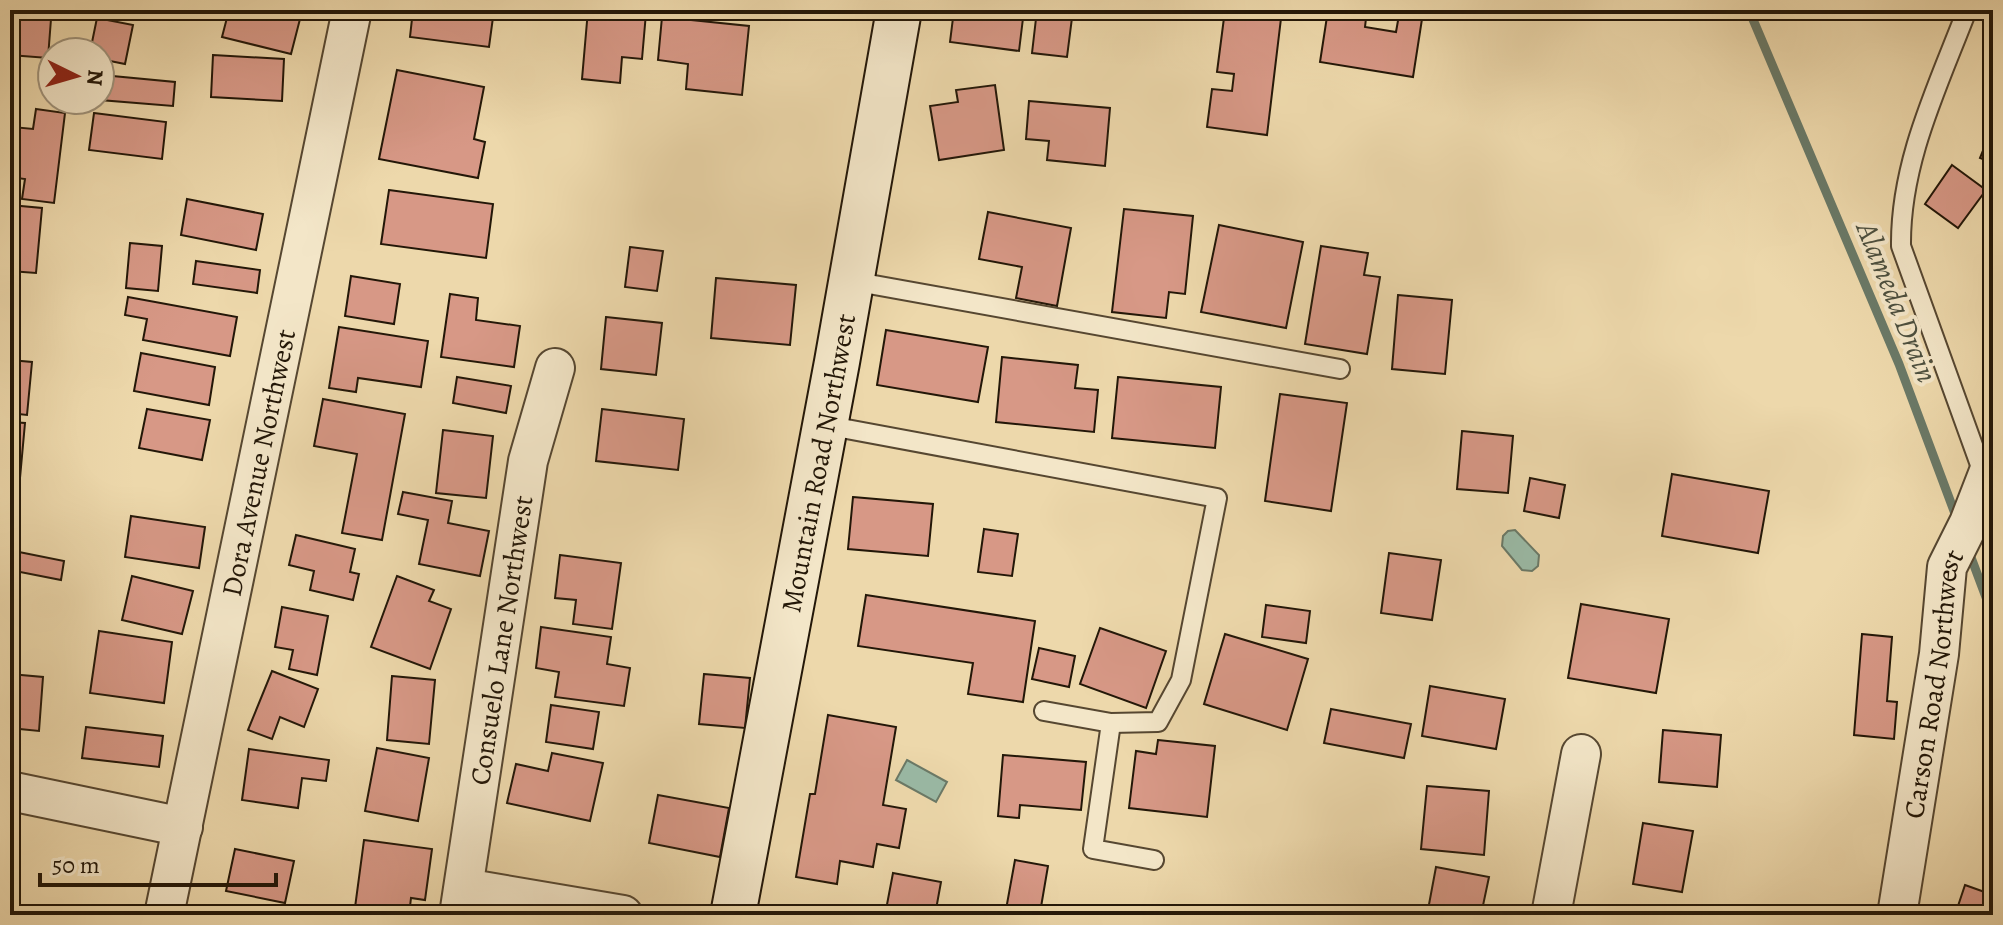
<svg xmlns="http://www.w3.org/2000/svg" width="2003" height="925" viewBox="0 0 2003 925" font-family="Alegreya,serif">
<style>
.water{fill:#9abaa6;stroke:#6a7967;stroke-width:2}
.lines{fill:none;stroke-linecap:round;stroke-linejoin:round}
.stream{stroke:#6a7967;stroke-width:9}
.building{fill:#d79886;stroke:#231708;stroke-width:2}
.lane-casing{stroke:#564731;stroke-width:22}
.street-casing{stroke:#564731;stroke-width:42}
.secondary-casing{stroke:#231708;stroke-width:48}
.lane{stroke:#f3e6c8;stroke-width:18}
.street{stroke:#f3e6c8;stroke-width:38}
.secondary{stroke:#f3e6c8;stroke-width:44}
.labels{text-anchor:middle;stroke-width:8;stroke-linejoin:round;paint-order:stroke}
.street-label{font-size:28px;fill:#231708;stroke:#f3e6c8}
.water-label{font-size:30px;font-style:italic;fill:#4d503f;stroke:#f3e6c8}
</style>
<rect width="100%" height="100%" fill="#edd8ab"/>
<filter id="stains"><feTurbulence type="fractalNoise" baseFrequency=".0025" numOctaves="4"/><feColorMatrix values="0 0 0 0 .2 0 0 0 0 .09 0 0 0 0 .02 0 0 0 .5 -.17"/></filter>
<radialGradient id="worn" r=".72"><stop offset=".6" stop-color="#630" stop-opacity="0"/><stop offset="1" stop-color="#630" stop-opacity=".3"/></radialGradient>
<g class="water">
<path d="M1515,530l24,25 -1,11 -6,5 -10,-1 -20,-24 1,-10 5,-5z"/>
<path d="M907,760l40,22 -11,20 -40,-22z"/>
</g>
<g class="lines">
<g class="stream">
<path d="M1749,10l150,354 58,155"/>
<path d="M1969,552l24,64"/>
</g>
</g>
<g class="building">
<path d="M229,10h33l38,9 -9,35 -69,-17z"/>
<path d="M413,10h81l-5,37 -79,-10z"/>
<path d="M588,10l58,3 -4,46 -20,-2 -2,26 -38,-4z"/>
<path d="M954,10h70l-5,41 -69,-9z"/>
<path d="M1037,10h36l-6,47 -35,-4z"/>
<path d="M1102,10h39v3z"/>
<path d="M1225,10h57l-15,125 -60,-8 5,-38 20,2 2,-17 -17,-2z"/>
<path d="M1328,10h39l-2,17 31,5 3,-17 23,4 -9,58 -93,-15z"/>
<path d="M13,16l38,3 -3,39 -38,-3z"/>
<path d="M662,17l87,9 -7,69 -56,-6 2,-25 -30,-4z"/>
<path d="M97,18l36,7 -8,39 -25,-5v-7h-10z"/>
<path d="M213,55l71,4 -2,42 -71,-4z"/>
<path d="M397,70l87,17 -10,52 11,3 -7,36 -99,-19z"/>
<path d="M102,75l73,7 -2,24 -73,-6z"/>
<path d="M995,85l9,65 -65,10 -9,-54 28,-4 -2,-12z"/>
<path d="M1029,101l81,7 -5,58 -58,-6 2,-19 -23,-2z"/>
<path d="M36,109l29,4 -11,90 -32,-4 3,-20 -15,-2 3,-50 20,2z"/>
<path d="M94,113l72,9 -4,37 -73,-9z"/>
<path d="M1993,126v37l-13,-5z"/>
<path d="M1952,165l34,25 -28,38 -33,-24z"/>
<path d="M389,190l104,14 -7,54 -105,-14z"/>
<path d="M187,199l76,15 -7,36 -75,-15z"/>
<path d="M10,205l32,3 -6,65 -26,-2z"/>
<path d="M1124,209l69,7 -8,78 -16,-2 -3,26 -54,-6z"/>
<path d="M988,212l83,16 -14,78 -41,-8 6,-31 -43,-8z"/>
<path d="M1219,225l84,17 -17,86 -85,-16z"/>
<path d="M130,243l32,3 -4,45 -32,-3z"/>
<path d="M1321,246l47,7 -4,22 16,2 -13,77 -62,-10z"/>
<path d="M630,247l33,4 -6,40 -32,-4z"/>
<path d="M196,261l64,9 -3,23 -64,-9z"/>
<path d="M351,276l49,8 -6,40 -49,-8z"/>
<path d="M716,278l80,7 -6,60 -79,-7z"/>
<path d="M10,282l8,1 -4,43h-4z"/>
<path d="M450,294l28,4 -2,22 44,6 -6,41 -73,-10z"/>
<path d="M1398,295l54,5 -7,74 -53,-5z"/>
<path d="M128,297l109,20 -7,39 -87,-16 4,-21 -22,-4z"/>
<path d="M606,317l56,6 -6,52 -55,-6z"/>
<path d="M339,327l89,14 -7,46 -63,-9 -2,14 -27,-4z"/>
<path d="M886,330l102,17 -10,55 -101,-17z"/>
<path d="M141,353l74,14 -6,38 -75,-14z"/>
<path d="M1002,357l76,8 -3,23 23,2 -4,42 -98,-10z"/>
<path d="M10,360l22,2 -5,53 -17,-2z"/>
<path d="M457,377l54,9 -5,27 -53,-10z"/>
<path d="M1118,377l103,10 -6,61 -103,-10z"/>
<path d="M1280,394l67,9 -16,108 -66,-10z"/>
<path d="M323,399l82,15 -23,126 -40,-7 15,-79 -43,-8z"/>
<path d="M147,409l63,11 -8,40 -63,-12z"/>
<path d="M602,409l82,10 -6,51 -82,-9z"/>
<path d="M10,422l15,1 -6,66h-9z"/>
<path d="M443,430l50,6 -7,62 -50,-5z"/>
<path d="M1462,431l51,5 -5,57 -51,-4z"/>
<path d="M1672,474l97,17 -11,62 -96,-17z"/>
<path d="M1530,478l35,7 -6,33 -35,-7z"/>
<path d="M403,492l49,9 -4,22 41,8 -9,45 -61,-12 9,-44 -30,-6z"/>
<path d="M853,497l80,7 -5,52 -80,-7z"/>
<path d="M131,516l74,11 -6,41 -74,-11z"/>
<path d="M984,529l34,5 -6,42 -34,-4z"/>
<path d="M296,535l59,14 -5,23 9,2 -6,26 -43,-10 4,-19 -25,-6z"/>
<path d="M19,552l45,9 -3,19 -46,-9z"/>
<path d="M1389,553l52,7 -9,60 -51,-7z"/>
<path d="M560,555l61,8 -9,66 -39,-5 3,-24 -21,-2z"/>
<path d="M132,576l61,15 -11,43 -60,-14z"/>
<path d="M397,576l37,14 -5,11 22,8 -21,60 -59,-22z"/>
<path d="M866,595l169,26 -12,81 -55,-8 5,-31 -115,-17z"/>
<path d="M1581,604l88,15 -13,74 -88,-15z"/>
<path d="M1266,605l44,6 -4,32 -44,-6z"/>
<path d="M282,607l46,9 -11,59 -28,-6 4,-19 -18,-3z"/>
<path d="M541,627l70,10 -4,27 23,4 -6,38 -69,-9 4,-25 -23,-4z"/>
<path d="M1100,628l66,23 -20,57 -66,-24z"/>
<path d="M99,631l73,11 -8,61 -74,-10z"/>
<path d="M1225,634l83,25 -21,71 -83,-26z"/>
<path d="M1862,634l30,3 -5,64 10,1 -3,37 -40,-4z"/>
<path d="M1039,648l36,8 -6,31 -37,-8z"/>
<path d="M272,671l46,18 -14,38 -24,-10 -8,22 -24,-9z"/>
<path d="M10,674l33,3 -4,54 -29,-3z"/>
<path d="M704,674l46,4 -5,50 -46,-4z"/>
<path d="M392,676l43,4 -6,64 -42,-4z"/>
<path d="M1430,686l75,13 -9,50 -74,-13z"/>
<path d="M551,705l48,7 -6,37 -47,-7z"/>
<path d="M1331,709l80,15 -7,34 -80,-15z"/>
<path d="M828,715l68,12 -13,78 23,4 -7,39 -22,-4 -4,23 -33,-6 -3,23 -41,-7 14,-83h5z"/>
<path d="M86,727l77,9 -4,31 -77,-9z"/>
<path d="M1663,730l58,5 -4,52 -58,-5z"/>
<path d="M1158,740l57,6 -8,71 -78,-9 7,-57 20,3z"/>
<path d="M377,748l52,10 -11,63 -53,-10z"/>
<path d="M249,749l80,11 -3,21 -24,-3 -4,30 -56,-8z"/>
<path d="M552,753l51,10 -13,58 -83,-18 9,-39 32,7z"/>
<path d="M1003,755l83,7 -5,48 -61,-5 -1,13 -21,-2z"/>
<path d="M1427,786l62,5 -5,64 -63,-6z"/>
<path d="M658,795l71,13 -9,49 -71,-14z"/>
<path d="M1643,823l50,8 -11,61 -49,-8z"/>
<path d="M364,840l68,9 -7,51 -14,-2 -2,17h-55z"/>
<path d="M235,849l59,12 -9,42 -59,-12z"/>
<path d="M1015,860l33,6 -7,41 43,8h-79z"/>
<path d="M1436,867l53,10 -8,38h-54z"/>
<path d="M893,873l48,9 -6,33h-50z"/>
<path d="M1965,885l28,10v20h-38z"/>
<path d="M1625,908l47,7h-48z"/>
<path d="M1150,910l32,2 -1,3h-32z"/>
</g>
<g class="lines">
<g class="lane-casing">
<g id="lane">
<path d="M1967,10c-29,76 -67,152 -66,236l82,227"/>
<path d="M852,281l488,88"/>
<path d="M825,425l392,73 -36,182 -23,42 -47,1 -67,-12"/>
<path d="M1111,723l-18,126 61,11"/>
</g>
</g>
<g class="street-casing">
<g id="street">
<path d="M10,791l173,36"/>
<path d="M464,888l159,27"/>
<path id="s1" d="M164,915l188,-905"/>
<path id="s2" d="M459,915l69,-454 27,-93"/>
<path d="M1551,915l30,-161"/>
<path id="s3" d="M1897,915l42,-261 8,-87 22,-44 24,-62"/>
</g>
</g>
<g class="secondary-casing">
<g id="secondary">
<path id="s4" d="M733,915l104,-553 62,-352"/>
</g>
</g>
<use href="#lane" class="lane"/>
<use href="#street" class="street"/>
<use href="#secondary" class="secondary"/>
</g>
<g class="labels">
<g class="street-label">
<text dy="10" stroke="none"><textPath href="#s1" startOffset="462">Dora Avenue Northwest</textPath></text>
<text dy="10" stroke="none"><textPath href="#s4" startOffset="460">Mountain Road Northwest</textPath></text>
<text dy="10" stroke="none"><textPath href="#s2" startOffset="278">Consuelo Lane Northwest</textPath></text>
<text dy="10" stroke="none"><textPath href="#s3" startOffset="234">Carson Road Northwest</textPath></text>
</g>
<g class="water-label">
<text transform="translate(1897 302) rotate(68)" y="10">Alameda Drain</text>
</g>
</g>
<rect width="2003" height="925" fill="none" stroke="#edd8ab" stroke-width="40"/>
<rect x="12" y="12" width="1979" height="901" fill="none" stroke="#231708" stroke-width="4"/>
<rect x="20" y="20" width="1963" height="885" fill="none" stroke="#231708" stroke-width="2"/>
<g transform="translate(76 76) rotate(95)"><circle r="38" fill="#f3e6c8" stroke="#a0937b" stroke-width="2"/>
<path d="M0-6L14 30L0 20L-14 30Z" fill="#8f2418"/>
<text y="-12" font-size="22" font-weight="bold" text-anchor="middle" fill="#231708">N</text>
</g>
<path d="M40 873v12h236v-12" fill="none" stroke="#231708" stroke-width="4"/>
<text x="52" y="873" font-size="24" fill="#231708" stroke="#f3e6c8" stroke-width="6" paint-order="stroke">50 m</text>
<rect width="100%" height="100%" filter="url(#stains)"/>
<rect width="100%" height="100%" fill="url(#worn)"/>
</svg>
